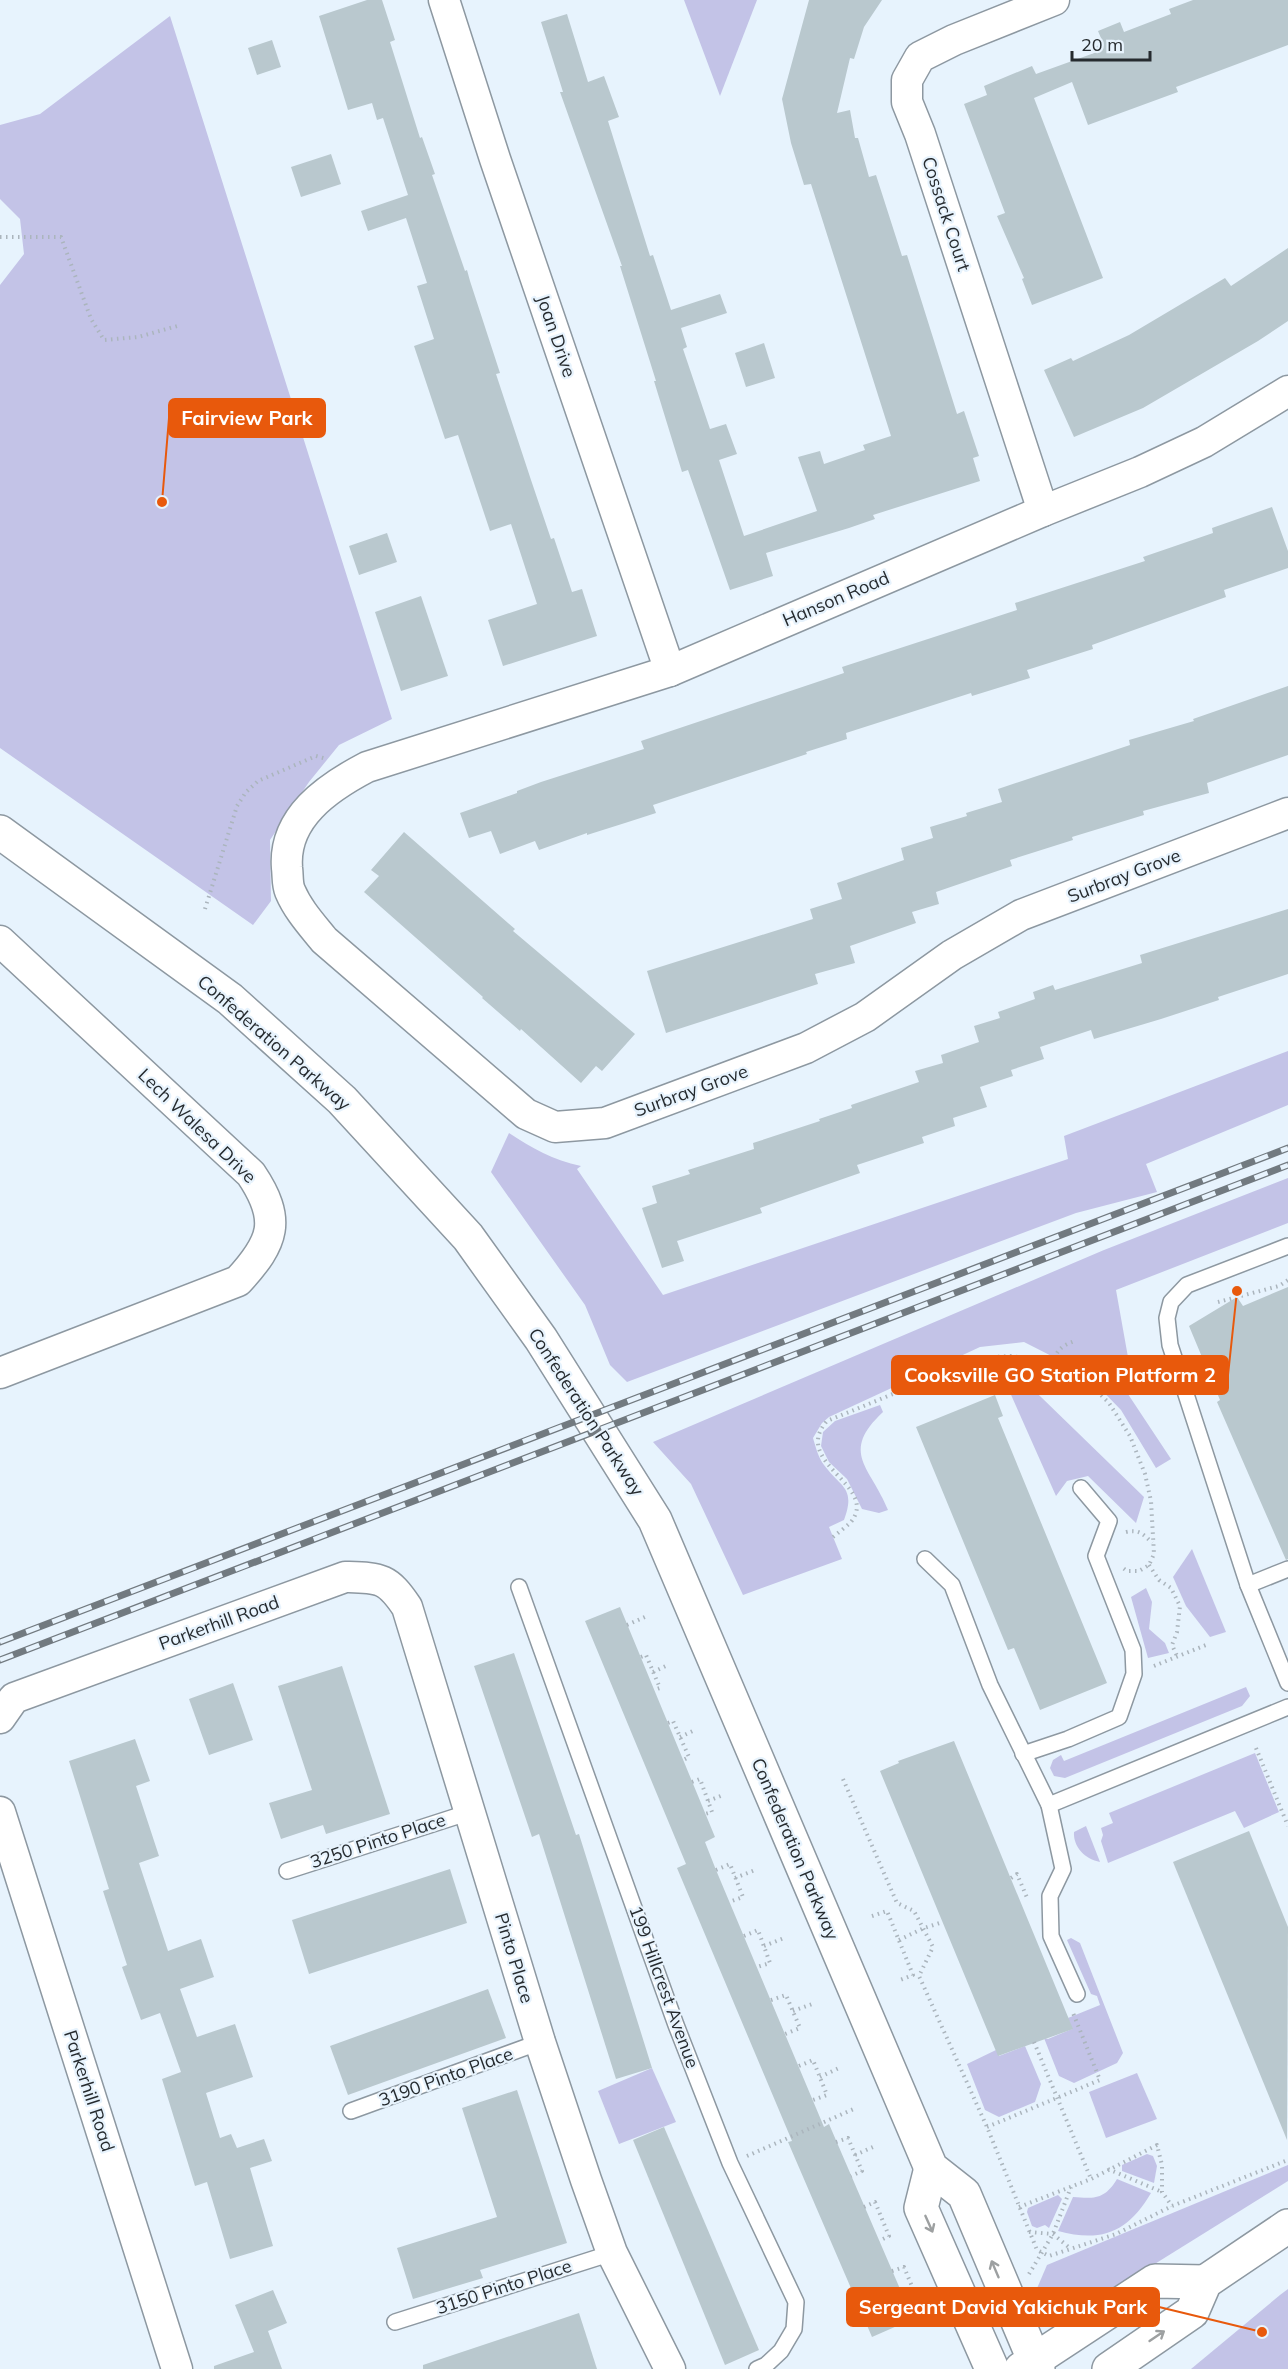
<svg xmlns="http://www.w3.org/2000/svg" width="1288" height="2369" viewBox="0 0 1288 2369" font-family="Mulish,sans-serif">
<style>
.green{fill:#c3c3e7}
.building{fill:#b9c8ce}
.lines{fill:none;stroke-linecap:round;stroke-linejoin:round}
.service-casing{stroke:#8d98a1;stroke-width:18}
.minor-casing{stroke:#8d98a1;stroke-width:33}
.tertiary-casing{stroke:#8d98a1;stroke-width:36}
.path{stroke:#abb5bd;stroke-width:4;stroke-dasharray:1.5 4.5;stroke-linecap:butt}
.service{stroke:#fff;stroke-width:15}
.minor{stroke:#fff;stroke-width:30}
.tertiary{stroke:#fff;stroke-width:33}
.rail-casing{stroke:#727a80;stroke-width:7}
.rail{stroke:#e7f3fd;stroke-width:4.5;stroke-dasharray:14;stroke-linecap:butt}
.oneway{stroke:#9da0a1}
.labels{text-anchor:middle;stroke-width:4.5;stroke-linejoin:round;paint-order:stroke}
.street-label{font-size:18px;fill:#262b2f;stroke:#e7f3fd}
.leader{fill:none;stroke:#e8590c;stroke-width:2}
.callout-dot{fill:#e8590c;stroke:#e7f3fd;stroke-width:2}
.callout{fill:#e8590c;stroke:#e8590c;stroke-width:2}
.callout-label{font-size:20px;text-anchor:middle;font-weight:bold;fill:#fff}
</style>
<rect width="100%" height="100%" fill="#e7f3fd"/>
<g class="green">
<path d="M684,0h73l-37,96z"/>
<path d="M170,16l222,703 -53,26 -30,37 -39,58 1,61 -18,24 -253,-177v-463l24,-31 -4,-35 -20,-20v-74l40,-11z"/>
<path d="M1288,1051v54l-142,59 11,28 -81,21 -449,169 -17,-17 -25,-60 -94,-133 18,-39c23,15 44,27 72,33l-4,3 86,126 405,-136 -4,-23z"/>
<path d="M1288,1178v45l-172,67 15,84 -13,5 53,80 -15,9 -35,-58 -36,-37 -61,-31 -44,5 -151,70 -7,6 -9,15c3,10 5,19 11,27 17,23 32,22 20,55l-15,7 13,32 -99,36 -52,-111 -38,-42 451,-192z"/>
<path d="M1009,1366l135,131 -8,26 -48,-47 -21,5 -11,15 -56,-126z"/>
<path d="M880,1405l3,7c-44,41 -12,55 5,98l-9,3 -17,-4 -15,-30 -18,-17 -8,-16 2,-14 12,-11z"/>
<path d="M1192,1549l34,83 -16,5 -24,-31 -13,-29z"/>
<path d="M1146,1588l6,14 -3,27 16,14 4,10 -21,5 -17,-61z"/>
<path d="M1246,1687l4,9 -8,10 -177,72 -11,-2 -4,-8 3,-8 8,-5 3,6z"/>
<path d="M1255,1753l24,59 -35,16 -9,-17 -127,52 -7,-22 2,-6 -2,-7 12,-5 -4,-10z"/>
<path d="M1086,1826l14,36c-15,-3 -27,-15 -26,-30z"/>
<path d="M1071,1938l9,5 43,110 -6,10 -43,20 -15,-7 -15,-38 4,1 24,-10 -4,-11 32,-13 -3,-9 -6,-2 -24,-54z"/>
<path d="M1025,2046l16,38 -6,18 -36,15 -14,-7 -18,-46 29,-14 3,6z"/>
<path d="M652,2068l24,54 -57,22 -21,-53z"/>
<path d="M1137,2073l20,46 -51,19 -17,-46z"/>
<path d="M1147,2154l6,2 4,10 -3,17 -32,-12v-6z"/>
<path d="M1288,2165v16l-212,132c-19,-1 -28,-7 -41,-20l12,-28z"/>
<path d="M1117,2179l34,14c-23,39 -49,50 -93,38l15,-34c22,2 32,2 44,-18z"/>
<path d="M1058,2195l4,4 -13,29 -4,-3 -8,3 -5,-2 -5,-14 1,-4z"/>
<path d="M1288,2289v80h-97l89,-74z"/>
</g>
<g class="building">
<path d="M367,0h15l13,40 -5,2 30,96 2,-1 13,37 -3,1 33,96 2,-1 3,11 30,92 -4,1 35,106 20,59 3,-1 18,54 10,-3 15,47 -94,30 -15,-46 49,-16 -26,-80 -21,7 -32,-96 -13,4 -31,-93 20,-7 -17,-53 10,-3 -21,-65 -38,13 -7,-20 47,-16 -25,-77 -6,2 -5,-17 -24,7 -29,-94z"/>
<path d="M809,0h73l-18,27 -10,32 -4,-1 -13,55 13,-3 5,28h3l11,39 7,-2 26,81 5,-1 50,159 7,-3 15,45 -6,2 7,23 -107,34 2,4 -26,9 -83,25 7,23 -43,14 -42,-120 -6,2 -28,-91h2l-36,-115h2l-62,-174h3l-22,-70 26,-8 21,68 16,-6 15,41 -11,4 42,135 3,-1 18,55 49,-16 7,19 -46,15 6,19 -4,2 27,80 16,-5 11,30 -18,6 25,76 73,-25 -19,-54 22,-6 4,13 41,-14 -2,-5 28,-9 -80,-252 -7,1 -13,-42 -9,-44z"/>
<path d="M1193,0h95v45l-112,42 2,5 -90,33 -16,-43 -38,16 69,180 -71,27 -10,-26 2,-1 -27,-62 8,-3 -41,-109 23,-9 -3,-9 48,-20 4,8 61,-22 -2,-5 8,-4 -5,-12 22,-9 4,10 47,-18 -2,-5z"/>
<path d="M272,40l9,27 -24,8 -9,-27z"/>
<path d="M331,154l10,30 -40,13 -10,-30z"/>
<path d="M1288,248v73l-30,20 -115,67 -69,29 -30,-67 27,-12 2,3 56,-26 96,-57 6,8z"/>
<path d="M764,343l11,35 -29,9 -11,-34z"/>
<path d="M1272,507l16,44v17l-64,22 2,7 -134,48 1,4 -66,21 3,8 -58,18 -1,-3 -125,40 1,6 -41,13 1,2 -154,51 3,8 -31,10 -38,12v-2l-48,17 -4,-9 -35,13 -9,-23 -22,7 -9,-25 57,-20v-2l24,-9 103,-33 -3,-8 203,-68 -2,-6 175,-57 -2,-7 130,-42 -2,-4 70,-24 -1,-5z"/>
<path d="M387,533l10,29 -38,13 -10,-29z"/>
<path d="M421,596l27,80 -47,15 -26,-79z"/>
<path d="M1288,686v69l-81,28 2,10 -66,18 1,4 -72,22 1,3 -63,20 2,6 -76,26 3,12 -27,8 4,11 -66,23 5,17 -40,11 3,10 -152,49 -19,-62 166,-52 -3,-10 32,-10 -5,-16 67,-23 -3,-12 32,-10 -3,-11 37,-11 -1,-3 36,-11 -4,-13 132,-44 -1,-5 65,-19 -1,-2z"/>
<path d="M404,832l111,97 -2,2 122,103 -33,37 -6,-5 -15,17 -60,-54 -1,2 -38,-33 1,-1 -119,-105 15,-16 -8,-6z"/>
<path d="M1288,909v65l-70,23 1,3 -58,19 -67,20 -3,-9 -51,17 4,12 -33,11 2,6 -33,11 7,20 -34,11 2,8 -33,11 2,6 -67,22 3,8 -100,35 2,5 -85,28 7,20 -22,7 -20,-60 15,-5 -5,-17 38,-12 -2,-4 66,-21 -1,-6 67,-22 -1,-2 33,-11 -1,-3 68,-23 -4,-11 28,-8 -2,-8 38,-13 -5,-16 26,-8 -2,-6 37,-13 -2,-7 20,-7 2,5 87,-27 -2,-8z"/>
<path d="M1288,1287v272l-2,1 -69,-158 3,-2 -31,-74 48,-29 6,9z"/>
<path d="M995,1395l8,21 -5,2 109,265 -67,27 -26,-62 -6,2 -92,-223z"/>
<path d="M620,1607l95,230 -10,5 11,28 108,257 5,-3 84,195 -41,18 -84,-195 4,-1 -115,-273 9,-4 -101,-243z"/>
<path d="M514,1653l62,182 3,-1 73,234 -36,11 -77,-245 -7,3 -58,-171z"/>
<path d="M342,1666l48,148 -64,20 -3,-9 -42,14 -12,-36 43,-13 -34,-104z"/>
<path d="M233,1683l20,57 -44,15 -20,-56z"/>
<path d="M135,1739l15,42 -14,5 23,70 -20,7 29,88 33,-12 13,38 -34,12 17,48 38,-13 18,53 -47,16 14,45 11,-4 6,14 27,-9 8,22 -22,7 23,78 -43,13 -23,-77 -12,4 -33,-107 19,-7 -21,-59 -19,7 -19,-53 5,-2 -24,-74 6,-2 -40,-128z"/>
<path d="M954,1741l119,288 -75,27 -118,-285 19,-8 -1,-2z"/>
<path d="M1249,1831l39,96 -1,213 -114,-278z"/>
<path d="M450,1869l17,54 -158,51 -17,-54z"/>
<path d="M488,1989l18,49 -158,57 -18,-49z"/>
<path d="M517,2090l50,153 -87,27 3,8 -70,21 -16,-51 100,-31 -35,-109z"/>
<path d="M664,2127l95,223 -34,15 -92,-225z"/>
<path d="M273,2290l14,33 -19,8 14,38h-68v-3l40,-14 -19,-47z"/>
<path d="M579,2313l18,56h-174v-4z"/>
</g>
<g class="lines">
<g class="service-casing">
<g id="service">
<path d="M1288,1246l-101,39 -16,17 -4,16 3,27 78,240 40,98"/>
<path d="M925,1559l27,26 38,100 59,120 14,64 -13,27 1,40 26,58"/>
<path d="M1248,1585l40,-16"/>
<path d="M519,1587l157,438 54,138 66,139 -2,27 -13,22 -15,14 -9,4"/>
<path d="M1023,1754l45,-15 51,-22 15,-43 -1,-24 -37,-94 13,-35 -28,-33"/>
<path d="M1049,1805l239,-98"/>
<path d="M287,1871l183,-59"/>
<path d="M351,2111l189,-69"/>
<path d="M395,2322l217,-69"/>
</g>
</g>
<g class="minor-casing">
<g id="minor">
<path d="M444,0l51,159 175,512"/>
<path d="M1288,391l-84,51 -64,30 -97,39 -373,160 -303,96c-40,21 -84,51 -80,101 1,7 0,16 3,23 8,19 22,34 34,49l202,174 29,13 50,-4 201,-75 59,-31 87,-62 69,-40 267,-102"/>
<path d="M1043,511l-123,-377 -13,-32v-22l13,-23 34,-17 100,-40"/>
<path d="M0,941l251,233c31,46 23,68 -13,107l-238,92"/>
<path d="M0,1718l14,-20 331,-121c35,1 42,0 62,30l133,435 46,138 26,73 58,116"/>
<path d="M0,1812l177,557"/>
</g>
</g>
<g class="tertiary-casing">
<g id="tertiary">
<path d="M0,832l230,167 112,101 126,137 73,102 114,181 276,648 33,26 74,175"/>
<path d="M931,2168l-10,40 71,161"/>
<path d="M1021,2369l134,-88 50,1"/>
<path d="M1109,2369l83,-57 13,-30 83,-56"/>
</g>
</g>
<g class="path">
<path d="M0,237h61l30,82 13,21 34,-3 43,-12"/>
<path d="M205,909l32,-103 9,-14 12,-11 58,-25 11,3"/>
<path d="M1218,1302l61,-16 9,-6"/>
<path d="M1052,1364c5,-14 9,-18 23,-23"/>
<path d="M953,1393l10,-4 -5,-22"/>
<path d="M1126,1532c12,-3 18,2 26,11"/>
<path d="M833,1537c6,-5 13,-10 18,-15 29,-37 -61,-59 -24,-101l154,-63 29,-2 29,4 26,9 21,11 23,23 21,33 15,38 6,27 3,53 -5,11 -10,6h-12l-4,-3"/>
<path d="M1149,1565l10,15 12,8 9,18 -3,26 -5,13 5,11"/>
<path d="M627,1625l20,-9"/>
<path d="M641,1657l5,-2 14,33 -6,2"/>
<path d="M1154,1666l52,-21"/>
<path d="M653,1672l15,-7"/>
<path d="M668,1723l5,-2 16,36 -6,3"/>
<path d="M680,1737l15,-7"/>
<path d="M1256,1748l32,78"/>
<path d="M843,1779l54,124 17,8 19,36 -14,29 68,151 50,123 12,6 67,-22 56,-28 116,-46"/>
<path d="M692,1782l8,-3 12,33 -7,2"/>
<path d="M708,1801l15,-6"/>
<path d="M716,1870l14,-6 13,33 -14,5"/>
<path d="M735,1878l20,-8"/>
<path d="M1011,1878l6,-4 11,26"/>
<path d="M872,1916l15,-5 26,64 -13,5"/>
<path d="M744,1936l14,-6 12,33 -13,4"/>
<path d="M899,1940l25,-12 19,-6"/>
<path d="M764,1946l20,-8"/>
<path d="M771,2000l15,-5 14,33 -15,6"/>
<path d="M793,2011l19,-7"/>
<path d="M1034,2042l57,137"/>
<path d="M799,2066l14,-6 14,35 -14,5"/>
<path d="M820,2077l19,-9"/>
<path d="M987,2127l113,-47 -27,-67"/>
<path d="M836,2142l12,-4 14,33 -11,5"/>
<path d="M855,2155l18,-8"/>
<path d="M747,2156l109,-48"/>
<path d="M1108,2169l54,23"/>
<path d="M864,2207l11,-5 14,34 -10,5"/>
<path d="M1019,2207l72,-28 66,-34 5,20v27l10,14"/>
<path d="M1029,2232l24,2 18,15"/>
<path d="M892,2271l12,-4 14,34 -11,5"/>
<path d="M1029,2274l24,-40 18,-47"/>
</g>
<use href="#service" class="service"/>
<use href="#minor" class="minor"/>
<use href="#tertiary" class="tertiary"/>
<g class="rail-casing">
<g id="rail">
<path d="M0,1642l1288,-494"/>
<path d="M0,1660l1288,-495"/>
</g>
</g>
<use href="#rail" class="rail"/>
</g>
<defs><path id="oneway-shaft" d="M-6 0H5M1.5-3L5.5 0L1.5 3" fill="none" stroke-width="1.6" stroke-linecap="round" stroke-linejoin="round" transform="scale(1.5)"/></defs>
<g class="oneway">
<use href="#oneway-shaft" transform="translate(929 2224) rotate(66)"/>
<use href="#oneway-shaft" transform="translate(995 2269) rotate(-113)"/>
<use href="#oneway-shaft" transform="translate(1157 2336) rotate(-34)"/>
</g>
<g class="labels">
<g class="street-label">
<text transform="translate(946 214) rotate(72)" y="6">Cossack Court</text>
<text transform="translate(556 336) rotate(71)" y="6">Joan Drive</text>
<text transform="translate(836 599) rotate(-23)" y="6">Hanson Road</text>
<text transform="translate(1124 876) rotate(-21)" y="6">Surbray Grove</text>
<text transform="translate(274 1043) rotate(41)" y="6">Confederation Parkway</text>
<text transform="translate(691 1091) rotate(-20)" y="6">Surbray Grove</text>
<text transform="translate(197 1126) rotate(44)" y="6">Lech Walesa Drive</text>
<text transform="translate(586 1412) rotate(57)" y="6">Confederation Parkway</text>
<text transform="translate(219 1623) rotate(-20)" y="6">Parkerhill Road</text>
<text transform="translate(378 1841) rotate(-18)" y="6">3250 Pinto Place</text>
<text transform="translate(795 1849) rotate(67)" y="6">Confederation Parkway</text>
<text transform="translate(514 1958) rotate(73)" y="6">Pinto Place</text>
<text transform="translate(664 1987) rotate(70)" y="6">199 Hillcrest Avenue</text>
<text transform="translate(446 2077) rotate(-20)" y="6">3190 Pinto Place</text>
<text transform="translate(89 2091) rotate(72)" y="6">Parkerhill Road</text>
<text transform="translate(504 2287) rotate(-18)" y="6">3150 Pinto Place</text>
</g>
</g>
<path class="leader" d="M162 502L169 418M1237 1291L1228 1375M1262 2332L1159 2307"/>
<g class="callout-dot">
<circle cx="162" cy="502" r="6"/>
<circle cx="1237" cy="1291" r="6"/>
<circle cx="1262" cy="2332" r="6"/>
</g>
<g class="callout">
<rect x="169" y="399" width="156" height="38" rx="6"/>
<rect x="892" y="1356" width="336" height="38" rx="6"/>
<rect x="847" y="2288" width="312" height="38" rx="6"/>
</g>
<g class="callout-label">
<text x="247" y="425">Fairview Park</text>
<text x="1060" y="1382">Cooksville GO Station Platform 2</text>
<text x="1003" y="2314">Sergeant David Yakichuk Park</text>
</g>
<path d="M1072 51v9h78v-9" fill="none" stroke="#262b2f" stroke-width="3"/>
<text x="1081" y="51" font-size="18" fill="#262b2f" stroke="#e7f3fd" stroke-width="4.5" paint-order="stroke">20 m</text>
</svg>
